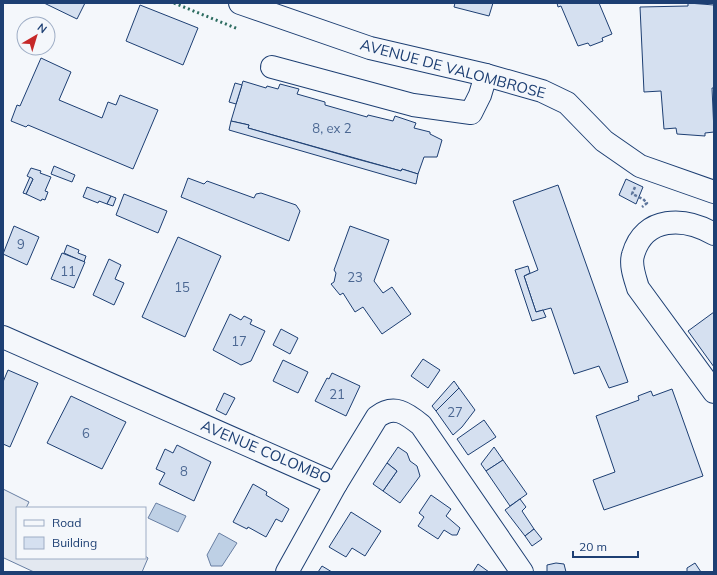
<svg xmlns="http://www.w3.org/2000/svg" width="717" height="575" viewBox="0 0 717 575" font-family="Mulish,sans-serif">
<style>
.parking{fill:#e3e8f0;stroke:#687fa3}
.water{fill:#bed0e5;stroke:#687fa3}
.building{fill:#d5e0f0;stroke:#1d3f73}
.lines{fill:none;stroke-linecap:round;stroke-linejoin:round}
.minor-casing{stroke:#1d3f73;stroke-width:24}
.major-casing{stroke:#1d3f73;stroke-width:24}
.path{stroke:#5e769c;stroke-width:2.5;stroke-dasharray:3 2;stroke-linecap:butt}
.minor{stroke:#f4f7fb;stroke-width:22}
.major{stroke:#f4f7fb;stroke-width:22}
.hedge{stroke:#2c6c60;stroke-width:3;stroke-dasharray:2 3;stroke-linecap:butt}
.labels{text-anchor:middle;stroke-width:3;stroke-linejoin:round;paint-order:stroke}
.number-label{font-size:13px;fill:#4b6792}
.street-label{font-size:15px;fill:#1d3f73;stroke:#f4f7fb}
</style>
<rect width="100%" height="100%" fill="#f4f7fb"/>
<path class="parking" d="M3,489l26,13 -3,6h-9v50h128v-2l3,2 -6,14h-108l-30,-14 -1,1z"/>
<g class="water">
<path d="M156,503l30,13 -8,16 -30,-14z"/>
<path d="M219,533l18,10 -15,23h-11l-4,-11z"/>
</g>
<g class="building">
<path d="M44,3h41l-8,16z"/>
<path d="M455,3h38l-4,13 -35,-9z"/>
<path d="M557,3h42l13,31 -10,4 1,3 -13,5 -2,-3 -10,3 -17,-40 -3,1z"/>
<path d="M688,3l26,2v83h-2l2,44 -9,1v3l-28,-2 -1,-6 -12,1 -3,-38 -17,1 -4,-85 48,-1z"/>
<path d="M140,5l58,23 -15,37 -57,-24z"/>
<path d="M41,58l30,14 -12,28 43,18 6,-16 8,3 4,-10 38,15 -25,59 -105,-44 -2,2 -15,-6 6,-16 3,1z"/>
<path d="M243,81l23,7 1,-2 11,3 2,-5 19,5 -2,5 28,8v3l42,12 1,-2 25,6 2,-5 21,7 -2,5 16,4v2l12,6 -5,17h-13l-6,17 -16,-5 -1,2 -153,-43 1,-3 -18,-4z"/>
<path d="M235,83l7,2 -6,19 -7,-2z"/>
<path d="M231,121l18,4 -1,3 105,30 48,13 1,-2 16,5 -2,10 -187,-54z"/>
<path d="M54,166l21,9 -3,7 -21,-8z"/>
<path d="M31,168l10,3 -1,2 11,4 -6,14 3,1 -3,8 -3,-1 -1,2 -15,-7 7,-15 -6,-3z"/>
<path d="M30,177l3,2 -7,15 -3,-1z"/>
<path d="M188,178l16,6 3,-3 47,17 2,-4 5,-1 35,12 4,6 -11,30 -108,-44z"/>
<path d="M626,179l17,8 -7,17 -17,-9z"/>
<path d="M558,185l70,197 -19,6 -10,-22 -25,8 -23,-66 -15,4 -12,-36 14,-6 -25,-69z"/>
<path d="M87,187l24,9 -4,8 -8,-3 -1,2 -15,-6z"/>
<path d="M124,194l43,17 -9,22 -42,-18z"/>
<path d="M111,196l5,2 -3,8 -6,-2z"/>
<path d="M14,226l25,11 -12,28 -24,-11z"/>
<path d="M350,226l39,14 -15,41 9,12 9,-6 19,27 -29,20 -19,-27 -8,5 -12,-19 -3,2 -9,-11 3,-2 2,-9 -2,-3z"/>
<path d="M178,237l43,19 -36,81 -43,-20z"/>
<path d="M67,245l12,5 -1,3 8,3 -2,6 -20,-9z"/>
<path d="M62,253l23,9 -11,26 -23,-9z"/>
<path d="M109,259l12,6 -6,14 9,4 -10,22 -21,-10z"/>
<path d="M528,266l2,7 -6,3 12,36 7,-2 3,7 -14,4 -17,-51z"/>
<path d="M714,312v55l-26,-36z"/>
<path d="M230,314l11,6 3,-4 8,4 -2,4 15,7 -14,30 -10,4 -28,-15z"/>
<path d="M281,329l17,9 -8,16 -17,-9z"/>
<path d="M423,359l17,11 -12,18 -17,-12z"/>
<path d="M283,360l25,12 -10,21 -25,-12z"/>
<path d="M8,370l30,13 -28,64 -7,-3v-62z"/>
<path d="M332,373l28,13 -14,30 -31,-15 12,-23 2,1z"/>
<path d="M454,381l5,7 -23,23 -4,-5z"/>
<path d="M459,388l16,22 -13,17 -9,8 -17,-24z"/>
<path d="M672,389l31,87 -99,34 -11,-30 22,-8 -19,-56 43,-16 -1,-4 13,-5 2,5z"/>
<path d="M224,393l11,5 -9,17 -10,-5z"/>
<path d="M71,396l55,26 -24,47 -55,-26z"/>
<path d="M484,420l12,17 -28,18 -11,-16z"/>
<path d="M177,445l34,17 -17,39 -35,-17 6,-11 -9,-4 9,-20 8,4z"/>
<path d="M398,447l9,6 3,8 7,5 3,10 -20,27 -17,-12 14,-20 -10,-8z"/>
<path d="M494,447l9,13 -17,11 -5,-7z"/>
<path d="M503,460l24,34 -17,12 -24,-35z"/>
<path d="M387,463l10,8 -14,20 -10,-7z"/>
<path d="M253,484l14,8 -1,3 23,14 -7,13 -6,-3 -10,18 -18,-10 -1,2 -14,-7z"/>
<path d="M431,495l20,14 -5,7 14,12 -3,7h-5l-8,-5 -6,9 -20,-13 6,-9 -5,-4z"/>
<path d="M520,499l6,8 -4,4 12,18 -9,7 -20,-26z"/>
<path d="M351,512l30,19 -16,25 -13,-8 -6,9 -17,-10z"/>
<path d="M534,529l8,10 -10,7 -7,-10z"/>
<path d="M556,563l8,1 2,8h-19v-7z"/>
<path d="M695,563l6,9h-14v-4z"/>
<path d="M478,564l11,8h-16z"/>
<path d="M322,566l10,6h-14z"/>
</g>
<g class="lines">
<g class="minor-casing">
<g id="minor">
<path d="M272,67l141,38 58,8 9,-18 6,-20"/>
<path d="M3,337l333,147 41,-67c17,-13 29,-4 44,8l101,147"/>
<path d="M287,572l49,-88"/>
</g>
</g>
<g class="major-casing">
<g id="major">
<path d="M240,3l130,45 116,27 56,16 25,12 37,38 36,25 74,26"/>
<path d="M714,234c-29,-17 -70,-19 -81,21 -3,10 2,23 5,33l76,104"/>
</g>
</g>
<path class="path" d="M635,187l-3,7 11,5 4,4 -5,4"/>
<use href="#minor" class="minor"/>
<use href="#major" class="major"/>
<path class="hedge" d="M174,3l64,26"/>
</g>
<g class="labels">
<g class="number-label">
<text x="332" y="133">8, ex 2</text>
<text x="21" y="249">9</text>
<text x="68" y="276">11</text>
<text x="355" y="282">23</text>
<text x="182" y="292">15</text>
<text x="239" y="346">17</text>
<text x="337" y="399">21</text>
<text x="455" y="417">27</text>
<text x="86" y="438">6</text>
<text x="184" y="476">8</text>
</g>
<g class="street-label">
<text transform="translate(453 69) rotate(15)" y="5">AVENUE DE VALOMBROSE</text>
<text transform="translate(266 452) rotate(23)" y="5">AVENUE COLOMBO</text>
</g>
</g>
<rect width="717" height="575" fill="none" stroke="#1d3f73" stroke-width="8"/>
<rect x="16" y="507" width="130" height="52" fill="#f4f7fb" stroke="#9eadc5"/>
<rect x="24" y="520" width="20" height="6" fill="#f4f7fb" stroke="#9eadc5"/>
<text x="52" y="527" font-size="12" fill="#1d3f73">Road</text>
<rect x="24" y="537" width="20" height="12" fill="#d5e0f0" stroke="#9eadc5"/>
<text x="52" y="547" font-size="12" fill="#1d3f73">Building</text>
<g transform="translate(36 36) rotate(38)"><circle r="19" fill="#f4f7fb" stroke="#9eadc5"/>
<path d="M0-3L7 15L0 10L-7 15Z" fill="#c62828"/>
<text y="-6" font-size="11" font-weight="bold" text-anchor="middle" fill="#1d3f73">N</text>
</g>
<path d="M573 551v6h65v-6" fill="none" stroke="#1d3f73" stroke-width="2"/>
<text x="579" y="551" font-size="12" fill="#1d3f73" stroke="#f4f7fb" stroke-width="3" paint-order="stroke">20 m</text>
</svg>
